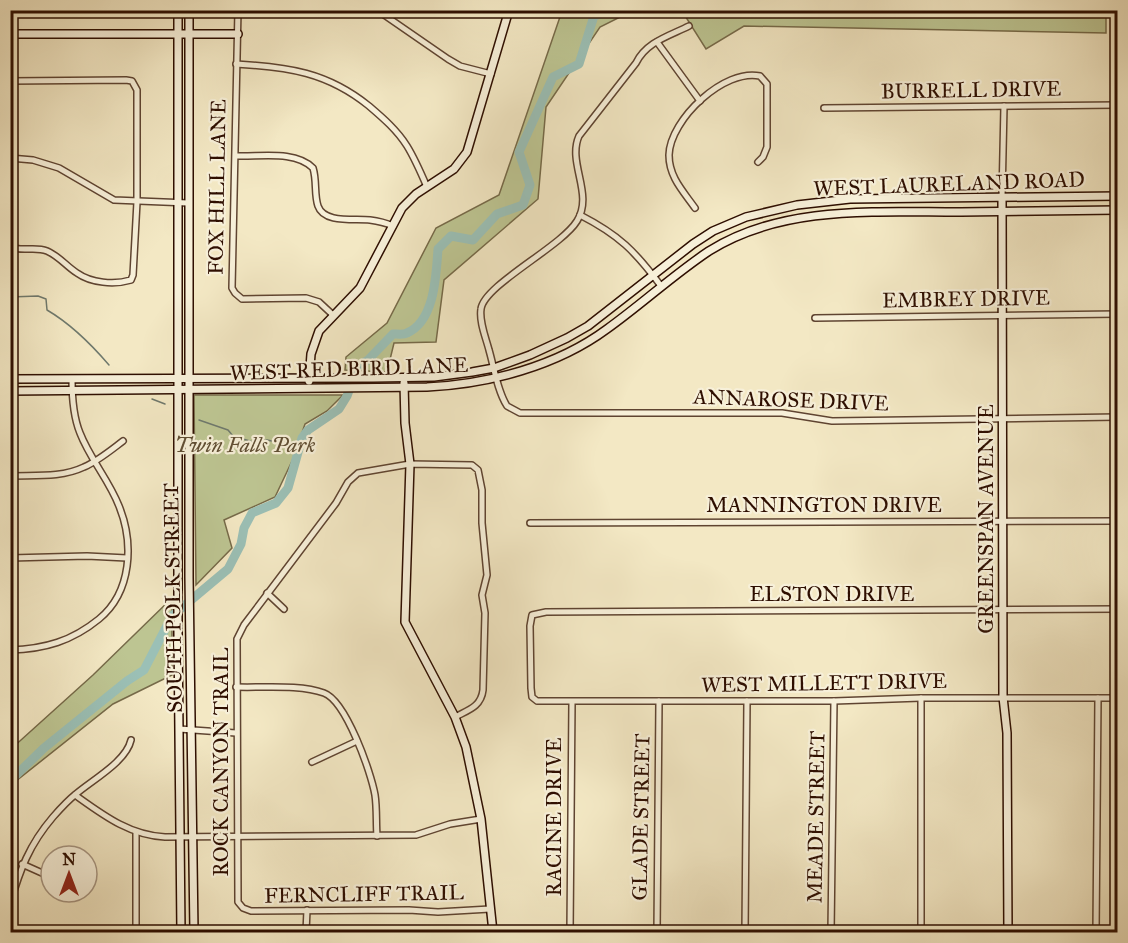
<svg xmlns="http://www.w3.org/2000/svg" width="1128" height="943" viewBox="0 0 1128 943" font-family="'IM FELL Great Primer',serif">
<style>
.green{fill:#bdc592;stroke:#766a49;stroke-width:1.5}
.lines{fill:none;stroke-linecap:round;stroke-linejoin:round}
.stream{stroke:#6f796d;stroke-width:1.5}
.river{stroke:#9bc0b6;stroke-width:9}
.street-casing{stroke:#5f4431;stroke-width:8}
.secondary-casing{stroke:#2e0e00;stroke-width:10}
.street{stroke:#f7f0d9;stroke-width:5}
.secondary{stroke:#f7f0d9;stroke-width:7}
.labels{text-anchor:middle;stroke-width:4.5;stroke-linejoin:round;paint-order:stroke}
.street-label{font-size:21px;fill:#2e0e00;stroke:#f7f0d9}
.park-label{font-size:21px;font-style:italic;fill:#604e33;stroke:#f7f0d9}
</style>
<rect width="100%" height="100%" fill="#f3e8c4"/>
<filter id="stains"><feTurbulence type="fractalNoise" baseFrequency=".00333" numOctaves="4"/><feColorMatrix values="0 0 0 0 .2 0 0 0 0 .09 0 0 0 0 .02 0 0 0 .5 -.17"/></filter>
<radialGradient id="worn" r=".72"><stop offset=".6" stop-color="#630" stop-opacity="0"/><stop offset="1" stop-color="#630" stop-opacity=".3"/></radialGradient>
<g class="green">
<path d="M562,11h70l-32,16 -54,80 -8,92 -94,81 -8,62 -42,1 -7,29 -42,-2 1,-13 41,-34 49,-95 63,-33z"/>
<path d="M682,11h424v22l-362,-7 -38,23z"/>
<path d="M194,395h149l-16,16 -22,13 -12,35 -18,38 -51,23 8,28 -36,37z"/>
<path d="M172,598v77l-59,29 -102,81v-36l82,-74z"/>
</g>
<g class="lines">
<g class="stream">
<path d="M10,297l28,-1 8,3 1,11c24,14 44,34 62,55"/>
<path d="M152,399l13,5"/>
<path d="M199,420l29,10 5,6 20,6 14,-2 34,7"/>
</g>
<path class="river" d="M10,781l34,-33 83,-67 17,-11 28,-54 56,-47 13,-25 3,-16 8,-15 24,-10 12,-15 14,-50 6,-8 31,-21 8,-13 11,-30 10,-6 25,-26c4,0 11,1 14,-1 28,-12 29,-58 31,-84l13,-13 22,4 24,-26 26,-9 7,-20 -11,-33 34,-75 26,-13 15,-48 19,-6"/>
<g class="street-casing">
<g id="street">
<path d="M238,10l-6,278 3,5 7,6 64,-1 13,4 14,13"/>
<path d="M377,10l71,49 12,7 31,8"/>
<path d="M689,26c-20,10 -43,16 -53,37l-57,73c-12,27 15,58 -2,85 -16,26 -93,64 -96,88 -2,13 5,29 8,41 5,17 8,40 18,56l13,7h262l50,8 286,-4"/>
<path d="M657,42l43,59"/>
<path d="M236,64c52,3 91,8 133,42 14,12 28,24 38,40 8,13 14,27 20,41"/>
<path d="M10,81l116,-1 6,1 5,9v112l-4,73 -2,5c-17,5 -40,3 -54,-7 -11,-7 -18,-17 -30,-22 -12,-5 -24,1 -37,-4"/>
<path d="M824,108l294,-3"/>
<path d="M237,156c23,1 58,-6 76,12 4,13 1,26 5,38 6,18 38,12 52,14 8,1 16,3 23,6"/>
<path d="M10,158l23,2 26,8 55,32 74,3"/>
<path d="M1002,197l2,-91"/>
<path d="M695,208c-12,-17 -26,-31 -26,-53 1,-36 56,-87 91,-79l7,8v63l-4,10 -5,5"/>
<path d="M580,215c39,20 55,36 81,71"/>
<path d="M815,318l303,-4"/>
<path d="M10,476c25,-1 51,2 74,-9 14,-6 27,-17 39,-26"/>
<path d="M530,523l588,-2"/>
<path d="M10,558l77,-2 40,2"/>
<path d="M267,593l17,16"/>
<path d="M1118,609l-572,3 -14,3 -2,11 1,62 1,9 5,4h297l87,-3h197"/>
<path d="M10,650c35,-1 62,-9 89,-31 33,-27 35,-76 20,-113 -10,-26 -29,-47 -39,-73 -7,-17 -8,-35 -8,-54"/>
<path d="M236,687c26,1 64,-3 88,6 22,8 47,79 51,102 2,13 1,28 2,41"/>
<path d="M921,698v234"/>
<path d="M455,717c13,-7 26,-10 28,-27l2,-77 -3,-18 5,-20 -5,-52v-33l-4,-20 -6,-5 -62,-1 -52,9 -10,9 -12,21 -92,122 -7,14 1,263 5,6 8,3 158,-1 29,2 52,-3"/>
<path d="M179,729l57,4"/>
<path d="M312,762l45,-21"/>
<path d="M75,795c28,20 54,40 90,42l251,-2 34,-11 31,-5"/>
<path d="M22,864l29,13"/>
<path d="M10,904c10,-34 19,-59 43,-87 7,-8 14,-16 23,-23 16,-14 50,-32 55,-54"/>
<path d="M136,932v-99"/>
<path d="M306,932l1,-22"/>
<path d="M570,932l2,-230"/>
<path d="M657,932l2,-231"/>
<path d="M745,932l2,-231"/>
<path d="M831,932l3,-231"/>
<path d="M1096,932l2,-234"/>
</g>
</g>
<g class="secondary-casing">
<g id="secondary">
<path d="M178,10v623l3,299"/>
<path d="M189,10v567l5,355"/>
<path d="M10,34h228"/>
<path d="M1002,197l1,500 4,36 1,199"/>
<path d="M10,379l363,-1 61,-1 38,-5 22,-4 36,-13 37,-17 21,-12 105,-82 20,-13 33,-14 51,-12 53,-6 268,-3"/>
<path d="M309,381l2,-27 8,-23 41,-43 42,-80 14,-14 38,-25 13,-17 42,-142"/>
<path d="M404,383l1,40 5,41 -5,158 50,95 11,30 15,72 12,113"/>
<path d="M10,391l417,-4c62,-3 130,-21 180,-58 35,-25 66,-54 102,-78 73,-46 166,-39 249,-39 53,-1 106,-1 160,-2"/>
</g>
</g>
<use href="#street" class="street"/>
<use href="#secondary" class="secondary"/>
</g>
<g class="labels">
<g class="street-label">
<text transform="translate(971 90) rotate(-1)" y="7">BURRELL DRIVE</text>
<text transform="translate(949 184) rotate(-2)" y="7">WEST LAURELAND ROAD</text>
<text transform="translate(217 187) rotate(-89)" y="7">FOX HILL LANE</text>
<text transform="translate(966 299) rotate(-1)" y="7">EMBREY DRIVE</text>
<text transform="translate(349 369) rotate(-2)" y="7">WEST RED BIRD LANE</text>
<text transform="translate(791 400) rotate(2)" y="7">ANNAROSE DRIVE</text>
<text x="824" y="512">MANNINGTON DRIVE</text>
<text transform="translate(986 519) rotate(-90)" y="7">GREENSPAN AVENUE</text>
<text x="832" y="601">ELSTON DRIVE</text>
<text transform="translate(173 598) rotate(-91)" y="7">SOUTH POLK STREET</text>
<text transform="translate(824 683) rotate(-1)" y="7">WEST MILLETT DRIVE</text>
<text transform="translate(221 762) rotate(-90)" y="7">ROCK CANYON TRAIL</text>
<text transform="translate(554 817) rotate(-90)" y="7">RACINE DRIVE</text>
<text transform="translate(641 817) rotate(-89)" y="7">GLADE STREET</text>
<text transform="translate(816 817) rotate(-89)" y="7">MEADE STREET</text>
<text transform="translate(364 894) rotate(-1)" y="7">FERNCLIFF TRAIL</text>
</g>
<g class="park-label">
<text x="245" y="452">Twin Falls Park</text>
</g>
</g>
<rect width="1128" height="943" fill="none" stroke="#f3e8c4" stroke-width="36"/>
<rect x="12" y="12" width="1104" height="919" fill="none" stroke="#2e0e00" stroke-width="3"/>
<rect x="18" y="18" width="1092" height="907" fill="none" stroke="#2e0e00" stroke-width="1.5"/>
<g transform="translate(69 874)"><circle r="28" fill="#f7f0d9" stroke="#a79682" stroke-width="1.5"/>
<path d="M0-4.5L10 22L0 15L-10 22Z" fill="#8f2418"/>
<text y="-9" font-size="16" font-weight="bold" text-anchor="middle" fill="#2e0e00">N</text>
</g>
<rect width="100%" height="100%" filter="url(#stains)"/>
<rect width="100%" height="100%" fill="url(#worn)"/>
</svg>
